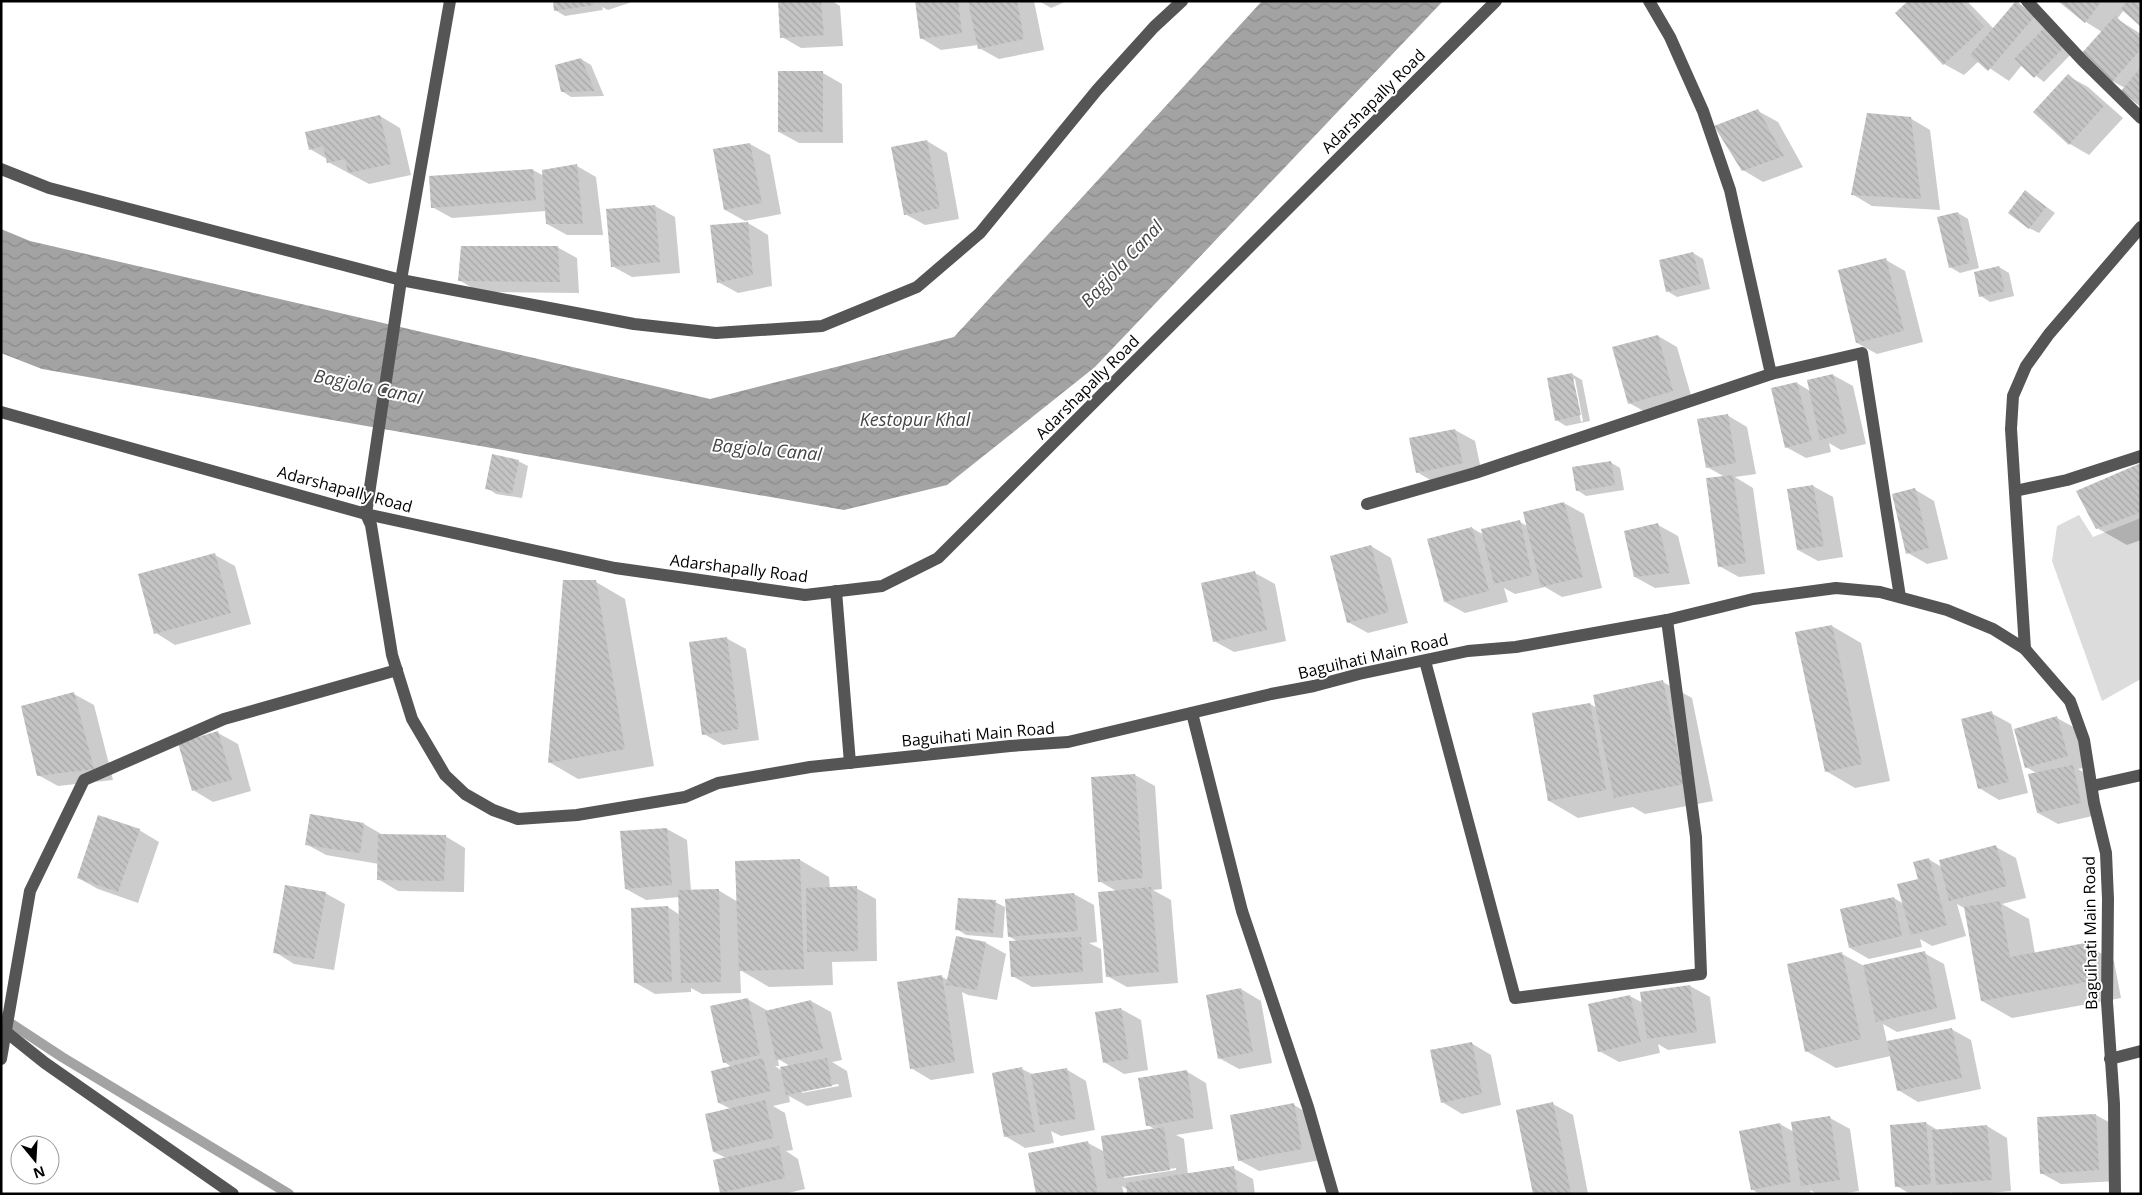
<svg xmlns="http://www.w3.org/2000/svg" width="2142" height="1195" viewBox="0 0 2142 1195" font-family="'Open Sans',sans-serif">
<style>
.green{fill:#dcdcdc}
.water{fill:url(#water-waves)}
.shadow{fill:#0003;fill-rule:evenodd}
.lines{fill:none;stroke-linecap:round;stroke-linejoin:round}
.stream{stroke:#a3a3a3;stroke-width:10}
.building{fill:url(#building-back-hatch)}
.minor{stroke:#555;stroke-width:12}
.labels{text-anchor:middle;stroke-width:4;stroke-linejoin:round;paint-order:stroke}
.street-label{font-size:16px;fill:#000;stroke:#fff}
.water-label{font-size:18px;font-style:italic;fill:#444;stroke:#fff}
</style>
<defs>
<pattern id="water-waves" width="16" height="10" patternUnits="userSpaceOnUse" patternTransform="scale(1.25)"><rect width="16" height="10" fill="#a3a3a3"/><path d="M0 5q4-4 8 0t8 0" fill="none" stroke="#8b8b8b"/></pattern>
<pattern id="building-back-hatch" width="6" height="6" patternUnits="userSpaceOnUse" patternTransform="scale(1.25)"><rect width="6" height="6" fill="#c4c4c4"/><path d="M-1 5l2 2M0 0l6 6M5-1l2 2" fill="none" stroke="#a7a7a7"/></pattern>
</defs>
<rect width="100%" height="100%" fill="#fff"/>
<path class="green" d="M2079,515l14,22 48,-19v161l-39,22 -50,-140 5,-35z"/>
<path class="water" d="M1262,1h181l-348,366 -148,118 -103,25 -802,-141 -41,-16v-124l29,12 680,158 244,-62z"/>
<g class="shadow">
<path d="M554,1h81l-27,9 -6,-3 1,3 -38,6 -10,-6z"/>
<path d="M779,1h53l8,5 3,40 -42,2 -19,-11z"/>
<path d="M916,1h118l10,49 -45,9 -20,-11 -1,-3 -37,5 -20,-12z"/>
<path d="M1039,1h28l-16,7z"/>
<path d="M1910,1h57l27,28 22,-26 20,11 37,38 -29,30 -22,-17 -13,16 -30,-20 -15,14 -20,-11z"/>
<path d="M2060,1h81l-17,9 -7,9 24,15v71l-16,-17 -13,-7 -10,-49 -16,-10z"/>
<path d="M581,59l10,6 13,31 -33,1 -9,-6z"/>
<path d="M823,73l19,11 1,59h-44l-20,-11z"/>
<path d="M2068,76l20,11 35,31 -34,37 -19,-11z"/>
<path d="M1758,111l20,11 25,45 -40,15 -20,-12z"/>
<path d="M380,116l20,12 11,47 -42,9 -41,-22 -1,-3 -17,-10z"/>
<path d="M1910,118l20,12 10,80 -68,-4 -20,-12z"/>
<path d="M927,141l20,12 12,66 -34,6 -20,-11z"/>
<path d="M750,144l20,11 11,59 -36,7 -20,-11z"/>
<path d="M577,166l19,11 7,58h-36l-20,-11 -1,-13 -94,7 -20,-11 101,-37 11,6z"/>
<path d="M2026,192l29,21 -16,20 -10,-5z"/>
<path d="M655,206l20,11 5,56 -48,4 -20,-11z"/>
<path d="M1958,213l10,6 11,49 -19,5 -10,-6z"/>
<path d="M748,223l20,12 4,51 -34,7 -20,-11z"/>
<path d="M557,247l20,11 2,35 -100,-1 -20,-12z"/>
<path d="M1693,253l10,6 7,30 -33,8 -10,-6z"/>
<path d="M1886,260l19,11 18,71 -46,12 -20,-11z"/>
<path d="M1999,267l10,6 5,23 -24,6 -9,-6z"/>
<path d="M1658,336l19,11 16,55 -44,12 -20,-11z"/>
<path d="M1572,374l10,6 8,41 -24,5 -10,-6zM1572,379h3l8,42 -2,1z"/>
<path d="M1833,375l20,11 13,58 -25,6 -12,-7 2,9 -25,6 -20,-11 11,-64 13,8z"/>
<path d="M1727,415l20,12 9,47 -21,3 18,11 12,86 -26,3 -20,-11 6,-89 -18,-10z"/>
<path d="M1455,430l20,11 7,33 -45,10 -20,-12z"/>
<path d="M518,461l10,5 -6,32 -26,-4 -9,-6z"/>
<path d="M1610,462l10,6 4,22 -38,6 -9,-6z"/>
<path d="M2141,464v76l-14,5 -30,-17z"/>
<path d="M1813,486l20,11 10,60 -25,4 -20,-11z"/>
<path d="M1914,489l20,12 14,58 -21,5 -19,-11z"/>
<path d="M1564,503l20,11 18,74 -40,9 -17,-10 -30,7 -11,-6 4,14 -43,11 -20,-11 27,-74 12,7 36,-13 7,4 -3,-13z"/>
<path d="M1658,525l20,11 12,48 -35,4 -20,-11z"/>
<path d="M1371,546l20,12 17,65 -40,10 -20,-11z"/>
<path d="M215,555l20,11 16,58 -76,21 -19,-12z"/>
<path d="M1255,573l20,11 11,57 -52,11 -20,-11z"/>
<path d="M596,582l29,17 29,167 -76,13 -29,-17z"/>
<path d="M1832,626l29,17 29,138 -35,7 -29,-17z"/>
<path d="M726,638l20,11 13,91 -36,5 -19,-11z"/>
<path d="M1663,682l29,16 21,103 -68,13 -12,-7 -55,11 -29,-17 41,-97 7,4z"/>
<path d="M74,694l20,11 19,75 -55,6 -20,-11z"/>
<path d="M1991,713l20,11 17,69 -29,7 -20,-12z"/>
<path d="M2057,718l20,11 10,38 -9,2 15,9 8,36 -43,10 -20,-11v-39l-12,-7z"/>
<path d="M218,733l20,11 13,47 -38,11 -20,-12z"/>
<path d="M1135,775l20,11 7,103 -9,1 18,10 7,83 -51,4 -20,-11 11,-84 -19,-11 -7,-103z"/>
<path d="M311,816l53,8 19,11 62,1 20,12 -1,44 -66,-1 -20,-12 1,-15 -53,-9 -20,-11z"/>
<path d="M667,829l20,11 4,51 27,-1 20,12 -1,-39 63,-3 29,17 1,12 26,-1 20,11 1,62 -45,1 1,23 -64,2 -29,-17 1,23 -39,1 -11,-6v4l-36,2 -19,-11 32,-76 12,8v-18l-34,3 -20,-11z"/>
<path d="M139,830l20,12 -21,61 -40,-14 -20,-11z"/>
<path d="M1996,847l20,11 10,40 -24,6 27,15 6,35 50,-10 29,17 7,37 -109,20 -30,-17 -16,-92 -9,-5 9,32 -34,10 -12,-7 2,8 -53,12 -19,-11 44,-50 10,6 16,-24 8,-21 14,8z"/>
<path d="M325,893l20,11 -11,66 -40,-6 -19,-12z"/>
<path d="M1074,894l20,11 3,37 -8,1 12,6 2,34 -71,4 -20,-11 7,-34 -9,-5 -4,-37z"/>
<path d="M995,902l10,5 -2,31 -37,-3 -9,-6z"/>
<path d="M957,937l29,6 20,11 -9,46 -29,-5 -6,-3 12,81 -43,7 -20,-12 31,-91 6,3z"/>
<path d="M1924,953l20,11 12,55 -59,13 -14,-8 4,18 64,-13 20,11 10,49 -63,13 -20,-12 -7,-34 -55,12 -30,-17 36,-97 22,12z"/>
<path d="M1690,986l20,11 6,46 -48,7 -10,-6 2,9 -41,9 -20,-11 31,-55 13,7z"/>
<path d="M1241,989l20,12 11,62 -33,6 -20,-11z"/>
<path d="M747,999l21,12 43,-10 20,11 11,48 -10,2 15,9 5,26 -45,9 -18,-10 1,6 -17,4 12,7 8,37 -7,1 12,8 7,30 -21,5h-60l-3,-2 5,-34 -12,-6 17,-43 -12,-6 13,-36 -8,-5zM778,1059l12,7 -8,5 -7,-5h4zM838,1084l1,2 -37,7v-2z"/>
<path d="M1121,1009l20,11 7,50 -24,4 -20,-12z"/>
<path d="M1471,1043l20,12 10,50 -39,9 -20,-12z"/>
<path d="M1022,1069l12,6 32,-6 20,12 9,49 -34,6 -10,-5 3,12 -29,5 -20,-12z"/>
<path d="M1186,1071l20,12 7,46 -37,6 8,4 4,36 45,-7 20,11 2,15h-126l-1,-4 -6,-4 2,8h-87l51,-51 17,9 50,-23 -8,-4zM1176,1168v2l-52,8v-3z"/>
<path d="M1553,1104l20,11 15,79h-54z"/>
<path d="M1294,1105l19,11 8,44 -62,11 -20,-11z"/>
<path d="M2096,1115l20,11 3,55 -58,3 -20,-11z"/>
<path d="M1830,1118l20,11 9,62 -18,3h-24l-7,-4 1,3 -6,1h-46l-7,-5 28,-65 14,8z"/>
<path d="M1926,1123l13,8 48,-5 20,12 4,53 -33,3h-24l-3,-2v2h-41l-13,-8z"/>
</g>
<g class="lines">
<path class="stream" d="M1,1017l61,40 227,137"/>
</g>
<g class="building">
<path d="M553,1h40l1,4 -40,6z"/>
<path d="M778,1h43l3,34 -44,3z"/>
<path d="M915,1h43l4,32 -42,6z"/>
<path d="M968,1h49l7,38 -46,10z"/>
<path d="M1908,1h52l24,26 -41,38 -48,-52z"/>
<path d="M2016,1l19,15 -47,55 -18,-16z"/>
<path d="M2058,1h44l-17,22z"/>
<path d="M2127,1h14v26l-20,-18z"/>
<path d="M2115,16l26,23v10l-29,33 -31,-28z"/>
<path d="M2045,27l20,19 -31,32 -20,-19z"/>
<path d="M581,58l14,33 -34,1 -6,-27z"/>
<path d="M2141,67v40l-20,-16z"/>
<rect x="778" y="71" width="45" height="61"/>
<path d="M2068,74l36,32 -35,39 -36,-33z"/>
<path d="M1758,109l26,47 -42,15 -28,-45z"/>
<path d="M1867,113l44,4 10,82 -70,-4z"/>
<path d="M380,115l11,49 -43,9 -3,-14 -18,4 -4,-17 -14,4 -4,-18z"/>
<path d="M927,140l13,68 -36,7 -13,-68z"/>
<path d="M750,143l12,60 -38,7 -11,-61z"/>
<path d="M577,164l6,60h-37l-4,-54z"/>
<path d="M533,169l3,31 -105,8 -2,-32z"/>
<path d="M2025,190l21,17 -17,22 -21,-16z"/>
<path d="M655,205l5,57 -49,5 -5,-58z"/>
<path d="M1958,212l12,51 -21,5 -12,-51z"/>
<path d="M748,222l5,53 -36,8 -7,-58z"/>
<path d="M461,246h97l2,36 -102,-1z"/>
<path d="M1693,252l8,32 -35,8 -7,-32z"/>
<path d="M1886,258l18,73 -48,12 -18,-73z"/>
<path d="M1999,266l6,25 -26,6 -5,-25z"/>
<path d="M1658,335l15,56 -45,13 -16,-57z"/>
<path d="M1572,373l9,42 -26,6 -8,-43z"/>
<path d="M1833,374l14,59 -27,7 -13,-60z"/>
<path d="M1797,382l15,59 -27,7 -14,-60z"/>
<path d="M1728,414l8,49 -30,5 -9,-49z"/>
<path d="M1455,429l8,34 -47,10 -7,-35z"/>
<path d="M492,454l27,6 -7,34 -27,-5z"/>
<path d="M1611,461l4,24 -39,6 -4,-24z"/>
<path d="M2141,463v49l-45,17 -20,-38z"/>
<path d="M1733,475l13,88 -28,4 -12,-89z"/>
<path d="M1813,485l11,61 -27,4 -10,-61z"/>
<path d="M1915,488l14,60 -23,6 -14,-60z"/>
<path d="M1564,502l19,75 -42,10 -18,-75z"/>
<path d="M1520,520l12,55 -38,9 -13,-55z"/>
<path d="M1658,523l12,50 -36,4 -10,-46z"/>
<path d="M1472,527l17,64 -45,11 -17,-63z"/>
<path d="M1371,545l18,67 -42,11 -17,-67z"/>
<path d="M215,553l16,60 -77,21 -16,-60z"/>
<path d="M1255,571l12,59 -54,12 -12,-59z"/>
<path d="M563,580h33l29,169 -77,14z"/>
<path d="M1832,625l30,139 -37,8 -30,-140z"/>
<path d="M727,637l12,92 -37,6 -13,-93z"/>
<path d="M1663,680l21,104 -70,14 -21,-103z"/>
<path d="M74,692l20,77 -57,7 -16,-70z"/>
<path d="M1590,703l16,87 -58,11 -16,-88z"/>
<path d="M1992,711l17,71 -31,7 -17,-70z"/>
<path d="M2057,716l11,40 -43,12 -11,-39z"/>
<path d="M218,731l14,49 -40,11 -14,-48z"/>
<path d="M2073,765l8,38 -44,10 -9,-39z"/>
<path d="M1135,774l8,104 -45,4 -7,-105z"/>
<path d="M310,814l54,9 -4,30 -55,-8z"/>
<path d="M98,815l42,14 -22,63 -41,-14z"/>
<path d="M667,828l5,57 -47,4 -5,-58z"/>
<path d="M378,834l68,1 -2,46 -67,-1z"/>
<path d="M1996,845l11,41 -58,15 -10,-41z"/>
<path d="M1929,858l18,67 -36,10 -14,-51 21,-5 -5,-17z"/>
<path d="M800,859l4,110 -65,2 -4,-110z"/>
<path d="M285,885l41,7 -12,67 -41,-6z"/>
<path d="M857,886l1,65 -51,1 -1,-64z"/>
<path d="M1151,887l8,85 -53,5 -8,-85z"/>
<path d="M719,889l2,93 -40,1 -3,-93z"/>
<path d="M1074,893l4,38 -70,6 -3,-38z"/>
<path d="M1894,897l8,39 -53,12 -9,-39z"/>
<path d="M958,898l38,2 -3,33 -38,-3z"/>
<path d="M2000,901l10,56 75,-14 7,38 -111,20 -17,-94z"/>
<path d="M668,906l4,76 -38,1 -3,-75z"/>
<path d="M956,936l30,6 -9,48 -31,-5z"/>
<path d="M1081,937l2,35 -72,5 -2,-36z"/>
<path d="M1925,951l12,57 -61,14 -13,-57z"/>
<path d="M1842,952l19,87 -56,13 -18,-88z"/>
<path d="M942,975l13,87 -45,7 -13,-87z"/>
<path d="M1690,985l7,47 -50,7 -7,-47z"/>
<path d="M1241,988l12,64 -35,7 -12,-64z"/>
<path d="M1630,995l11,47 -43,10 -10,-48z"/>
<path d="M748,998l12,57 -37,8 -13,-57z"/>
<path d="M811,1000l12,49 -47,11 -11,-49z"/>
<path d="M1121,1008l8,51 -26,4 -8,-51z"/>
<path d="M1952,1028l10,50 -65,13 -10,-50z"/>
<path d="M1472,1042l10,52 -41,9 -11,-53z"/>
<path d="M763,1058l8,33 -53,12 -7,-32z"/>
<path d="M827,1058l5,28 -46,9 -6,-28z"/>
<path d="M1022,1067l13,65 -31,5 -12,-64z"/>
<path d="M1067,1068l9,51 -36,6 -9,-51z"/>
<path d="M1187,1070l7,48 -48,8 -8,-48z"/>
<path d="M765,1100l9,38 -61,14 -8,-38z"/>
<path d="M1553,1102l18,92h-38l-17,-84z"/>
<path d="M1294,1103l8,46 -64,12 -8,-46z"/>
<path d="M2096,1114l3,56 -59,4 -3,-57z"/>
<path d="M1830,1116l10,64 -39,6 -10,-64z"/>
<path d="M1926,1122l5,62 -36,3 -5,-62z"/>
<path d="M1780,1123l11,59 -40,8 -12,-59z"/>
<path d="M1987,1125l5,55 -56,5 -4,-55z"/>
<path d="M1164,1127l6,43 -63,9 -6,-43z"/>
<path d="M1088,1141l10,53h-62l-8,-41z"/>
<path d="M779,1146l6,32 -65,15 -7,-33z"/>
<path d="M1234,1166l4,28h-111l-1,-11z"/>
</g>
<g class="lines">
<g class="minor">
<path d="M450,1l-49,279 -35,234 5,11 21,130 20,64 33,56 20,19 28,16 25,9 59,-4 108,-18 33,-14 92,-16 200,-21 58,-4 203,-48 43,-8 45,-12 109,-23 48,-4 151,-27 86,-21 83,-11 44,4 67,18 46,19 32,20 45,52 14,39 10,63 12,50 2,46 -1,103 7,102 1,90"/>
<path d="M1649,1l21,36 33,74 27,79 41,184 91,-21 38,244"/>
<path d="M2027,1l55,59 59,58"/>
<path d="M1,169l48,19 352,92 233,44 82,9 106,-7 95,-39 63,-54 117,-143 57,-63 28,-26"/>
<path d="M1,412l365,102 249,54 190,27 77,-9 56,-28 558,-557"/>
<path d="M2015,491l52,-11 74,-24"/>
<path d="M1367,504l108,-31 296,-99"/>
<path d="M836,591l14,172"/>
<path d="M2025,649l-14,-220 2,-33 13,-30 23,-32 92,-107"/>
<path d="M1425,661l90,337 186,-24 -5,-137 -29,-217"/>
<path d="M1192,713l50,198 66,196 25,87"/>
<path d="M2092,786l49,-11"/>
<path d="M1,1028l44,35 188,131"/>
<path d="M1,1059l29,-168 54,-111 140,-61 173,-49"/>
<path d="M2110,1059l31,-8"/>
</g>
</g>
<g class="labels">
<g class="street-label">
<text transform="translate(1373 101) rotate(-45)" y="6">Adarshapally Road</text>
<text transform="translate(1087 387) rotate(-45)" y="6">Adarshapally Road</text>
<text transform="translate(345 489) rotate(15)" y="6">Adarshapally Road</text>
<text transform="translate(739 568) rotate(7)" y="6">Adarshapally Road</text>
<text transform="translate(1373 656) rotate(-13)" y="6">Baguihati Main Road</text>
<text transform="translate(978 734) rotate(-5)" y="6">Baguihati Main Road</text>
<text transform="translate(2090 933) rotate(-91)" y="6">Baguihati Main Road</text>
</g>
<g class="water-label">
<text transform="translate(1122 264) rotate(-47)" y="6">Bagjola Canal</text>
<text transform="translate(368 387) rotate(12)" y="6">Bagjola Canal</text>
<text x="915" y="426">Kestopur Khal</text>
<text transform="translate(767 450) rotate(5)" y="6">Bagjola Canal</text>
</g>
</g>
<rect width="2142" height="1195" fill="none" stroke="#000000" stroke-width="5"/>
<g transform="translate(35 1160) rotate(162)"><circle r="24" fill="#ffffff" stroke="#999999"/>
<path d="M0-4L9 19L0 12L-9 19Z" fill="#000000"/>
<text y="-8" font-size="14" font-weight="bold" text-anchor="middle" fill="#000000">N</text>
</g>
</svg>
